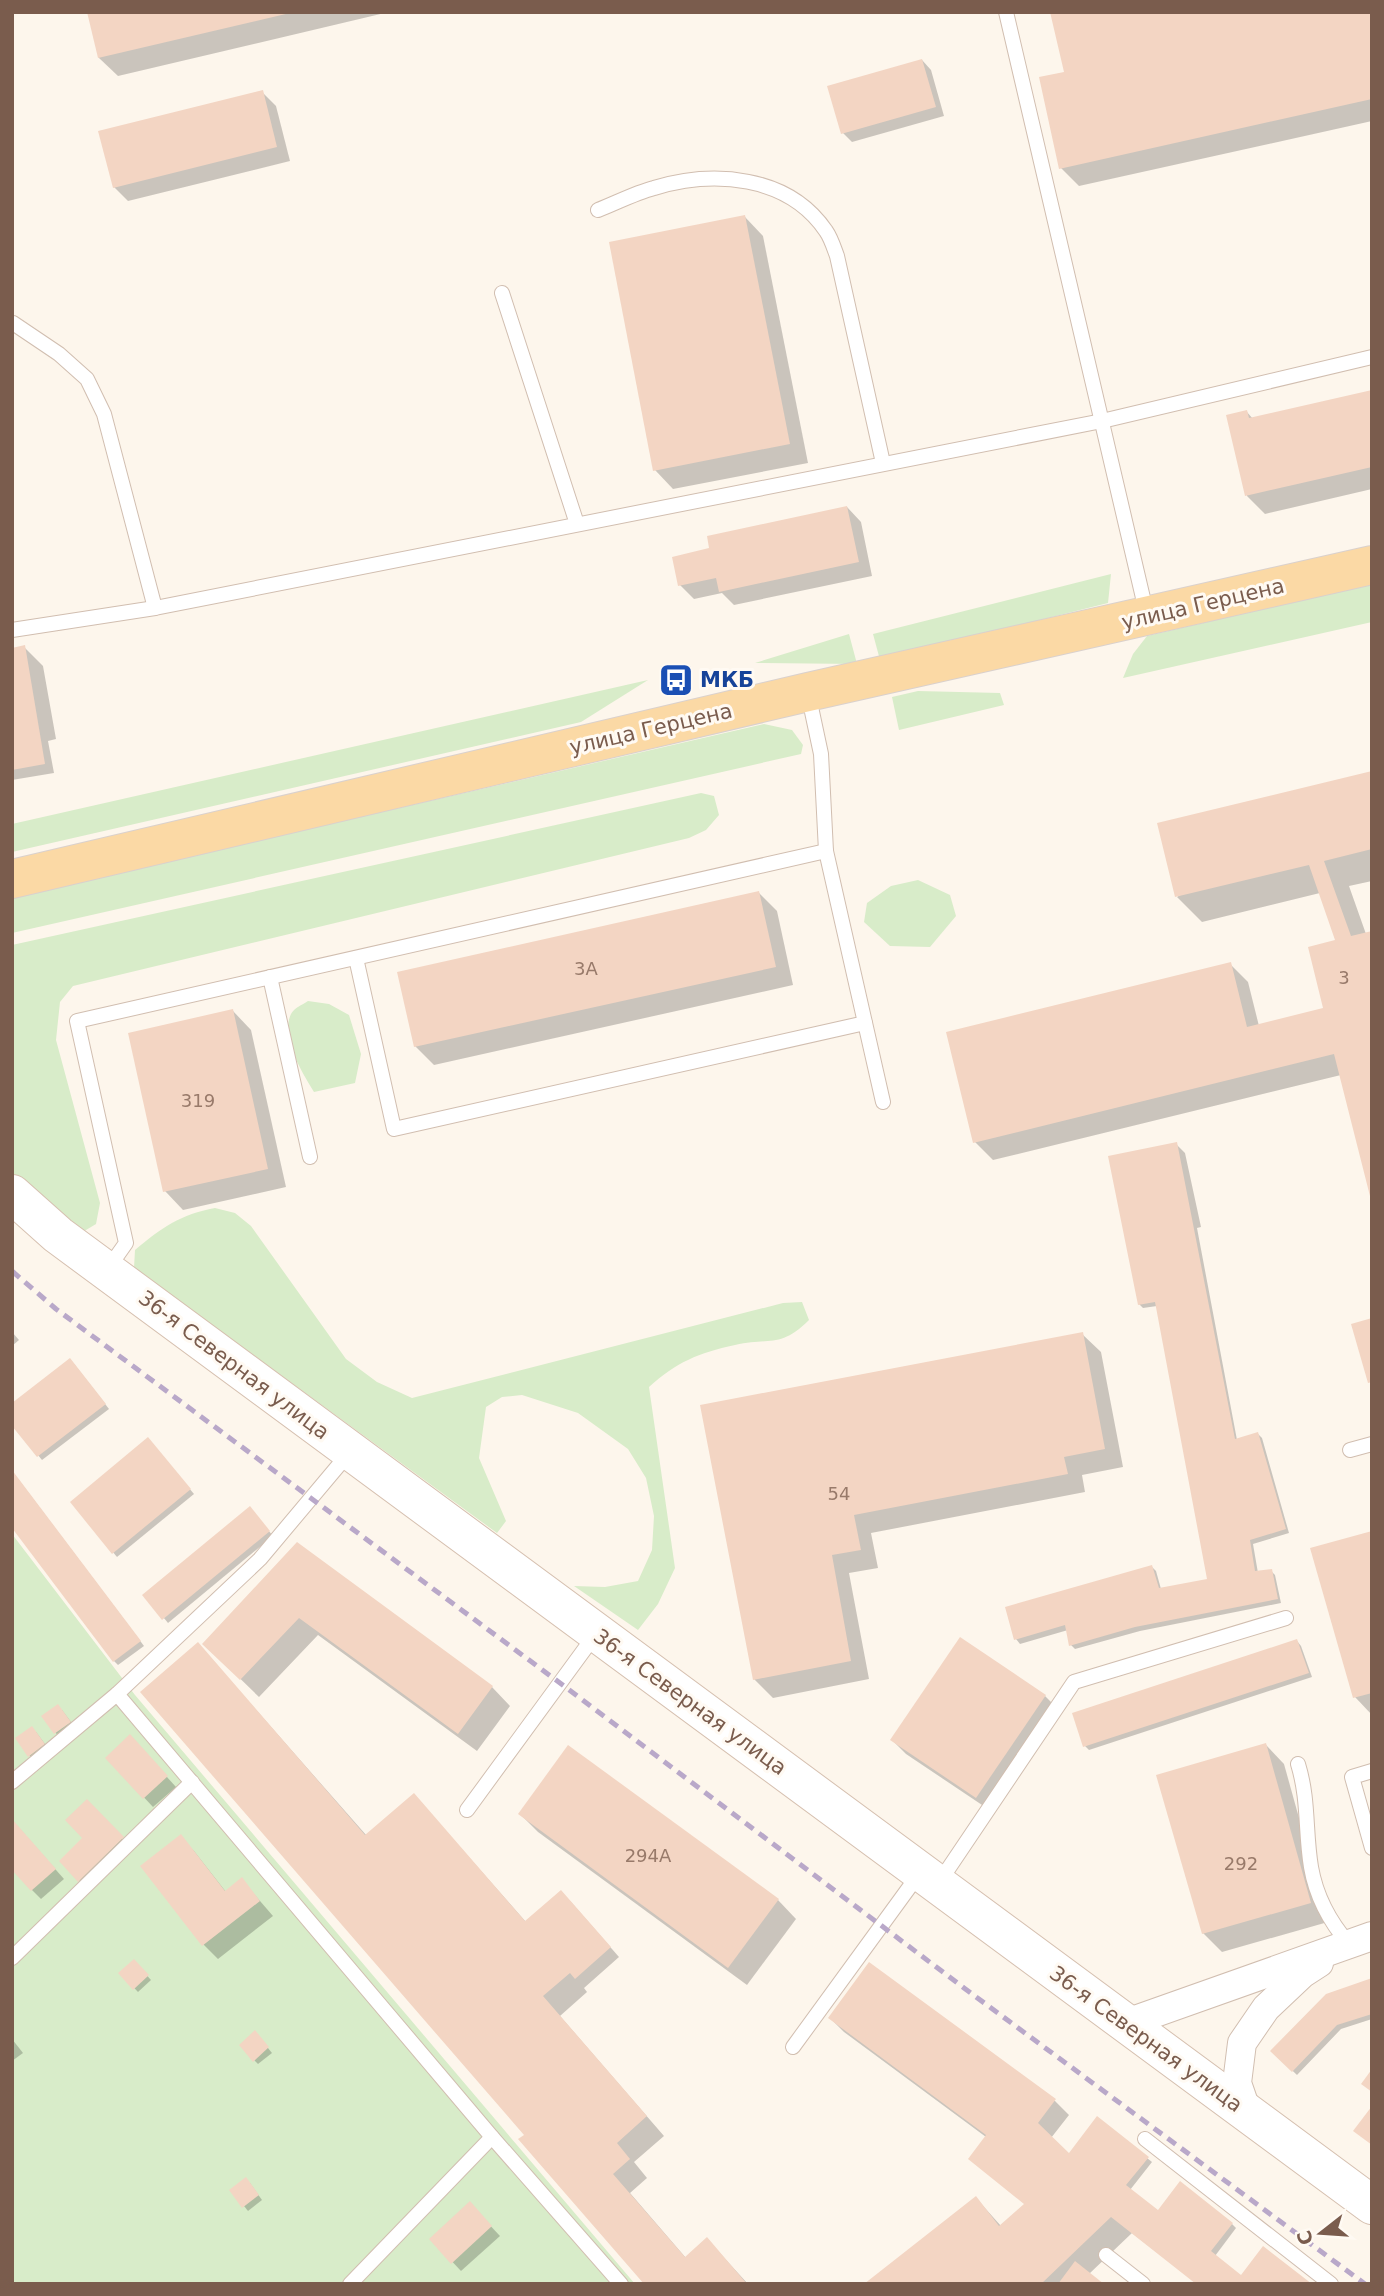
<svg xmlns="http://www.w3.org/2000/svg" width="1384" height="2296" viewBox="0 0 1384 2296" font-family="'DejaVu Sans',sans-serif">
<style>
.green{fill:#d8ecc9}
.shadow{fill:#0003}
.building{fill:#f3d5c3}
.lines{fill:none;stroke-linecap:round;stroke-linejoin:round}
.service-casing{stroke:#d1beb0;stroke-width:16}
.minor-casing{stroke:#d1beb0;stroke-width:30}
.secondary-casing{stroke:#d6c0b0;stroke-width:40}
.primary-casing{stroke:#dad1cd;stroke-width:40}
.service{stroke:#fff;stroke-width:14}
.minor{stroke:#fff;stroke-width:28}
.secondary{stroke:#fff;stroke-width:38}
.primary{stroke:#fbd9a5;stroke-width:38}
.rail{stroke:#b9a8c9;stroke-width:5;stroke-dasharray:10 7;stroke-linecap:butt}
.labels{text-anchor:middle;stroke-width:6;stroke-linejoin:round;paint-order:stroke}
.number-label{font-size:18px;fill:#987a6a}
.street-label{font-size:21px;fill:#7a5c4d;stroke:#fffaf3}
.transit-label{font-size:21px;font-weight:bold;fill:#164399;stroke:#fffaf3;text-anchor:start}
</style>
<rect width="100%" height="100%" fill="#fdf6ec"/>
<g class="green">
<path d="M1111,574l-3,29 -228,57 -7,-26z"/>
<path d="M1372,584v38l-249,56 10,-24 14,-18z"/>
<path d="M849,634l8,30 -102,-1z"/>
<path d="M648,680l-67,42 -569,130v-28z"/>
<path d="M918,691l82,2 4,12 -105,25 -7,-33z"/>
<path d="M764,724l28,6 11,15 -2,9 -789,179v-36z"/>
<path d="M701,793l13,3 5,19 -13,15 -17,8 -616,148 -13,16 -4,38 44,163 -4,21 -15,9 -69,-59v-229z"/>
<path d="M918,880l32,15 6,21 -26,31 -40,-1 -26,-24 3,-19 24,-17z"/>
<path d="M308,1001l21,3 20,11 12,39 -6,29 -41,9c-12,-20 -34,-55 -23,-78 3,-6 11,-9 17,-13z"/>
<path d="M215,1208l20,5 16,13 95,133 31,23 35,16 371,-95 19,-1 7,18c-29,29 -40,17 -74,25 -37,8 -58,17 -86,42l26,181 -17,36 -20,26 -64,-44 31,1 33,-6 14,-31 2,-34 -8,-38 -18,-29 -50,-36 -56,-18 -20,2 -16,10 -7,51 27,63 -9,12 -363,-265 1,-18c26,-22 46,-36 80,-42z"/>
<path d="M12,1534l123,161 500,589h-623z"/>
</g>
<g class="shadow">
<path d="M88,12h301l-271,64 -19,-18z"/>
<path d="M1372,12v109l-293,65 -18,-18 5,-95z"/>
<path d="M922,60l9,10 13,46 -92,26 -9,-9z"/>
<path d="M262,92l14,14 14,55 -162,40 -14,-14z"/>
<path d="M745,217l18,19 45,227 -135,26 -18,-19z"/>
<path d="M1372,391v98l-107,25 -18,-18v-84l6,7z"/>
<path d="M847,507l14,15 11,54 -138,29 -12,-12 -28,6 -14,-14 31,-35z"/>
<path d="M24,647l19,19 13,73 -8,2 6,32 -42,7v-131z"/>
<path d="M1372,772v109l-23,5 17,48 -25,141 -348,85 -18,-18 255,-178 18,18 11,44 66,-16 12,-69 -17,-48 -118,29 -25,-25z"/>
<path d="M759,893l18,18 16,74 -359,80 -19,-19z"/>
<path d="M233,1011l18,19 35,157 -103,23 -18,-19z"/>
<path d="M1176,1144l9,9 16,74 -4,1 40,212 21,-6 4,4 27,95 -36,11 5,29 13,-2 4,4 6,28 -141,28 -65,18 -4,-4 -3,-15 -48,14 -4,-5 136,-72 4,4 5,18 48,-9 -52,-274 -14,2 -4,-4z"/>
<path d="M12,1332l7,8 -7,6z"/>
<path d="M1082,1334l19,18 22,115 -41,8 3,17 -214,41 7,35 -29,5 20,106 -96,19 -19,-19 -52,-272z"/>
<path d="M74,1364l35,45 -67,51 -30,-37z"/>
<path d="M152,1444l42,50 -77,63 -45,-54z"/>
<path d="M12,1471l132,175 -26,19 -4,-4z"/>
<path d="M254,1513l19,23 -105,87 -23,-28z"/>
<path d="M1372,1533v182l-17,-18z"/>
<path d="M298,1544l194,143 18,19 -33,45 -159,-116 -59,62 -36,-35z"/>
<path d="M1297,1641l4,5 11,31 -223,73 -4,-4z"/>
<path d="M198,1644l169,192 47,-41 112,127 44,-21 49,56 -35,31 3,4 -27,24 104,120 -30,26 13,16 -17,15 56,65 21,-19 41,45h-102l-120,-149z"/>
<path d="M1045,1696l14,14 -68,101 -85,-57 -14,-14z"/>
<path d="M62,1710l12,16 -15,11 -16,-20z"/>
<path d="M36,1732l12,16 -15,11 -4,-4z"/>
<path d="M1266,1745l18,19 44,158 -106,30 -19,-19z"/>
<path d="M139,1746l37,41 -23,20 -46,-49z"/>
<path d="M87,1802l44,46 -43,41 -27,-27 24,-24z"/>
<path d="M520,1814l258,86 18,19 -49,66 -209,-153z"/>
<path d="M19,1828l45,51 -23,20 -9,-9z"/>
<path d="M180,1837l14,14 32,41 16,-12 31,36 -55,43 -14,-14 -62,-79z"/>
<path d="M134,1961l17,19 -13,12 -18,-19z"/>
<path d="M869,1964l186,137 14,14 -18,23 23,22 73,-2 5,4 -22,28 28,22 74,12 4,4 -21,28 27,21 -44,7 -66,-51 -43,41 12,10h-235l110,-86 25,28 24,-22 -55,-45 16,-22 -142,-105 -14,-14z"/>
<path d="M1372,1980v39l-31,10 -44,46 -25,-24z"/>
<path d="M259,2037l13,16 -14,11 -4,-4z"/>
<path d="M12,2039l11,14 -11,8z"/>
<path d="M250,2183l12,17 -14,11 -4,-5z"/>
<path d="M470,2204l30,32 -39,35 -30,-32z"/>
</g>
<g class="building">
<path d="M87,12h203v1l-192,45z"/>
<path d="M1050,12h322v87l-313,70 -20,-92 25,-5z"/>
<path d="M922,59l14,48 -95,27 -14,-48z"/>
<path d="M263,90l14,57 -164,41 -15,-57z"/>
<path d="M745,215l45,229 -137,27 -44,-229z"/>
<path d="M1372,390v77l-127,29 -19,-81 21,-5 2,8z"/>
<path d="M847,506l12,56 -140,30 -3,-14 -38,8 -6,-29 37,-9 -2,-12z"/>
<path d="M25,645l20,119 -33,6v-122z"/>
<path d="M1372,771v78l-48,12 27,75 21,-5v273l-38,-150 -361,89 -27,-111 285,-70 16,65 76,-19 -15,-61 27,-7 -26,-75 -134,32 -18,-74z"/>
<path d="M759,891l17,76 -362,80 -17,-75z"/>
<path d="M233,1009l35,160 -105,23 -35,-159z"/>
<path d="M1177,1142l58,297 23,-7 28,97 -36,11 5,31 17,-2 6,30 -143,28 -66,19 -4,-21 -51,15 -9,-33 147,-42 7,23 48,-9 -52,-277 -17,3 -30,-149z"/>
<path d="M1372,1318v64l-4,1 -17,-59z"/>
<path d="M1083,1332l22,117 -41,8 4,17 -214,41 7,35 -29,5 19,106 -98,19 -53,-275z"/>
<path d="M70,1358l36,46 -69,53 -25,-31v-23z"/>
<path d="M148,1437l43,52 -79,65 -42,-52z"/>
<path d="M12,1470l129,171 -28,21 -101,-134z"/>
<path d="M250,1506l20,25 -108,89 -20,-25z"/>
<path d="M1372,1531v162l-19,5 -43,-150z"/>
<path d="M297,1542l196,144 -35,48 -159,-116 -59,62 -38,-36z"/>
<path d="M960,1637l86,58 -70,103 -86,-58z"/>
<path d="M1297,1639l12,34 -226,74 -11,-34z"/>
<path d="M198,1642l167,193 49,-42 111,128 36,-31 50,57 -36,32 -5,-6 -27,23 104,120 -30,27 13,16 -17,15 72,83 22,-20 40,47h-103l-126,-145 6,-4 -384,-443z"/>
<path d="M58,1704l13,18 -17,12 -13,-18z"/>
<path d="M32,1726l13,18 -17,13 -13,-19z"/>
<path d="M130,1734l38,42 -25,23 -38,-41z"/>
<path d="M1266,1743l45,160 -109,31 -46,-159z"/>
<path d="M568,1745l211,154 -51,69 -210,-154z"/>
<path d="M87,1799l37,38 -46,45 -19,-21 23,-23 -17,-18z"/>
<path d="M12,1819l44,50 -25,22 -19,-21z"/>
<path d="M181,1834l44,57 17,-14 18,24 -58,45 -62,-80z"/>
<path d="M134,1959l15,16 -16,15 -15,-17z"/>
<path d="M869,1962l187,137 -18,24 31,30 28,-37 52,41 -23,28 32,25 22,-29 53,42 -22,28 30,24 22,-29 49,38h-116l-85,-67 -70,67h-177l112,-88 23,30 25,-22 -56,-45 18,-24 -158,-117z"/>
<path d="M1372,1978v36l-35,11 -45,47 -22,-21 56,-57z"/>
<path d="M255,2030l14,17 -16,15 -14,-17z"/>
<path d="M1372,2069v23l-11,-8z"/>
<path d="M1372,2106v39l-19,-14z"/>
<path d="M246,2177l13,18 -17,13 -13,-18z"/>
<path d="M470,2201l22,25 -41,38 -22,-25z"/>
<path d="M1075,2261l29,23h-46z"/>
</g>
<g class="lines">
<g class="service-casing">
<g id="service">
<path d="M1006,12l141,603"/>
<path d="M598,210c18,-7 37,-17 56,-22 59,-18 134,-13 172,43 5,7 8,17 11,25l46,207"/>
<path d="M502,293l75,231"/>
<path d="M13,323l46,31 28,25 17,35 51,194"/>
<path d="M12,630l143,-22 947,-187 270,-64"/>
<path d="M808,693l13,61 5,97 57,251"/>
<path d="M356,958l38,171 471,-106"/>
<path d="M270,977l40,180"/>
<path d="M107,1270l19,-27 -49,-222 749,-170"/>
<path d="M1350,1450l22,-6"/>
<path d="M117,1694l375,443 129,147"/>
<path d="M1298,1764c11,36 7,67 13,103 5,29 19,55 38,77"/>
<path d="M1372,1771l-20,6 20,71"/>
<path d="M12,1782l105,-88 143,-135 89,-106"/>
<path d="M467,1810l128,-175"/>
<path d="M938,1884l136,-202 212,-64"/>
<path d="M12,1958l180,-176"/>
<path d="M793,2047l126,-173"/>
<path d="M1145,2139l186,145"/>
<path d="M1106,2255l37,29"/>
<path d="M350,2284l142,-147"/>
</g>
</g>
<g class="minor-casing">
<g id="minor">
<path d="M1124,2024l248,-88"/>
<path d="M1248,2115l-11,-32 5,-40 24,-35 36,-34 17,-11"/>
</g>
</g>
<g class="secondary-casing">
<path id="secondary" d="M12,1194l46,41 1314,970"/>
</g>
<g class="primary-casing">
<path id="primary" d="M12,879l796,-187 564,-127"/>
</g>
<use href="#service" class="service"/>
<use href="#minor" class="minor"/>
<use href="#secondary" class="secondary"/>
<use href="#primary" class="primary"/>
<path class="rail" d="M12,1271l44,38 504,374 404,305 401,296"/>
</g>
<defs>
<g id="bus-square" transform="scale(1.75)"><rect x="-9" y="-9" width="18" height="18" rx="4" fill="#1a4fb4" stroke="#fffaf3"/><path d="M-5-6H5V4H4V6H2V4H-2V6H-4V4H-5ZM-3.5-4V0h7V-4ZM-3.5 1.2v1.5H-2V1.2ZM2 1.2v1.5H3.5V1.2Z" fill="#fff"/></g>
</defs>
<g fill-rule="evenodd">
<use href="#bus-square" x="676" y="680"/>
</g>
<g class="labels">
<g class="number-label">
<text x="586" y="975">3А</text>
<text x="1344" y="984">3</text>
<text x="198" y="1107">319</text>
<text x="839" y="1500">54</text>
<text x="648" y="1862">294А</text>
<text x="1241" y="1870">292</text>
</g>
<g class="street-label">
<text transform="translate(1203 604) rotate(-13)" y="7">улица Герцена</text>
<text transform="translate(651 729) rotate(-13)" y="7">улица Герцена</text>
<text transform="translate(234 1365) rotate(37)" y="7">36-я Северная улица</text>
<text transform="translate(690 1702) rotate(36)" y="7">36-я Северная улица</text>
<text transform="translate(1146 2039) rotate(36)" y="7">36-я Северная улица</text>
</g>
<g class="transit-label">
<text x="700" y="687">МКБ</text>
</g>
</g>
<rect width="1384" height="2296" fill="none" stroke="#7a5c4d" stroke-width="28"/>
<g transform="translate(1321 2233) rotate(253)" stroke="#fffaf3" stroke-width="5" paint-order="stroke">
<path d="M0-5L12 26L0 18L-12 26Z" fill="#7a5c4d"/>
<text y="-10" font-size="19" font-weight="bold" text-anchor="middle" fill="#7a5c4d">С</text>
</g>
</svg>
